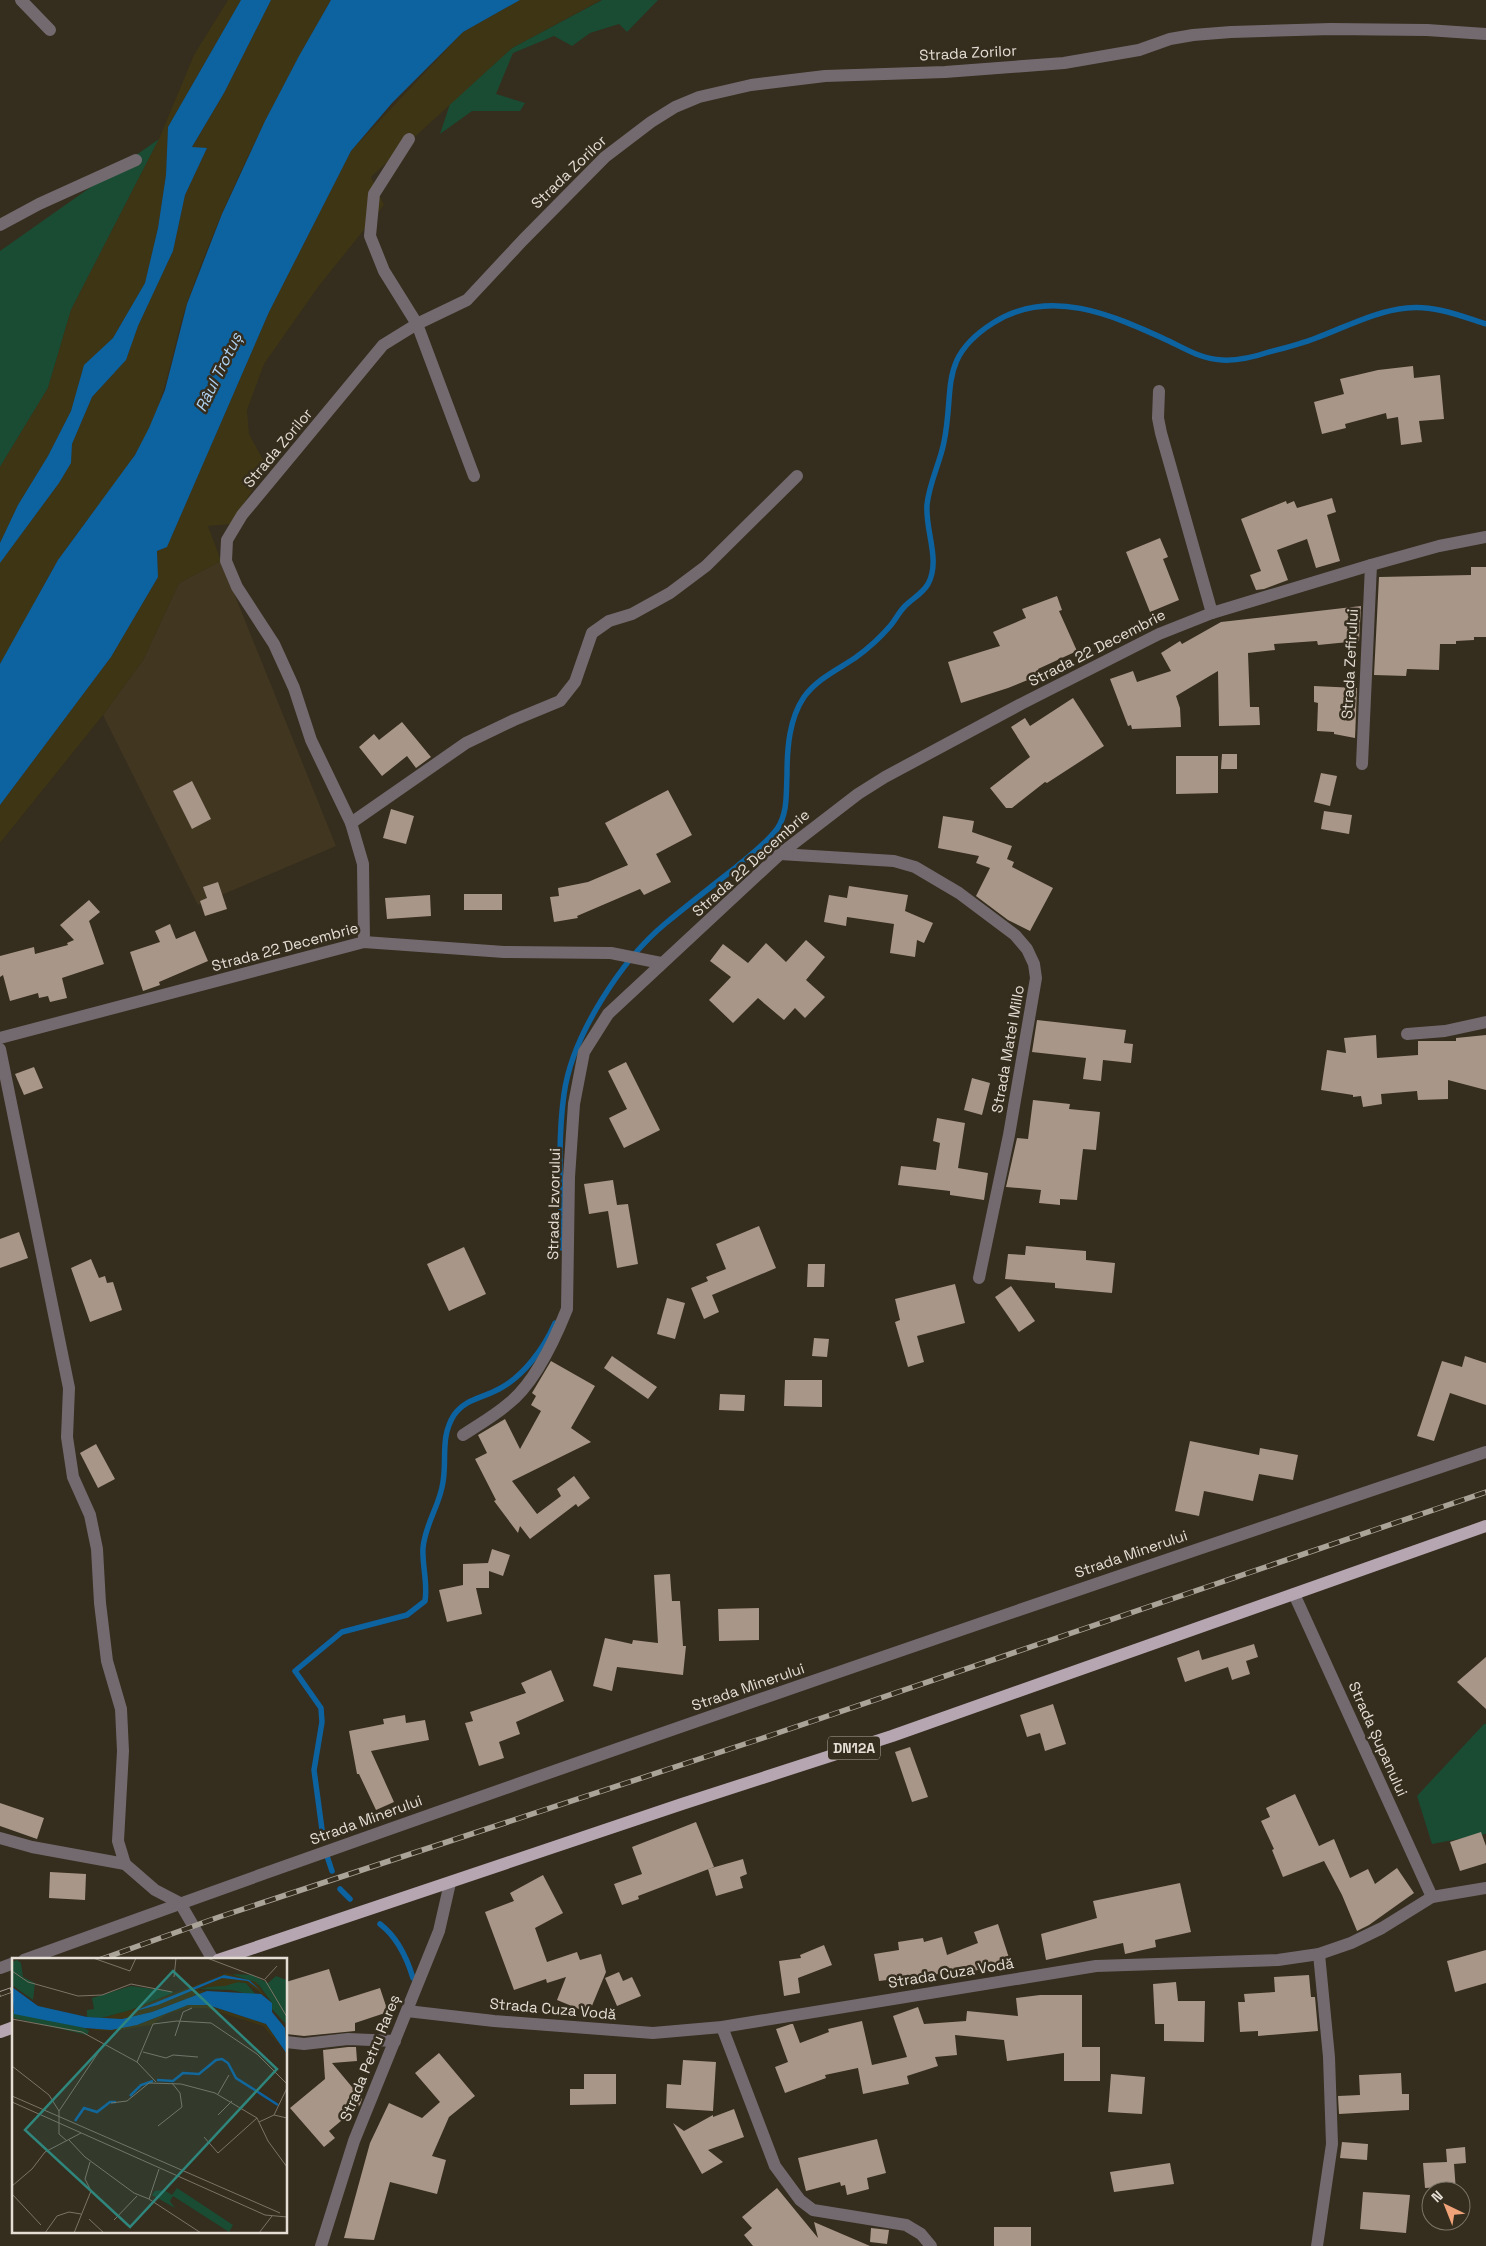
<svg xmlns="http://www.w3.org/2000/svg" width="1486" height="2246" viewBox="0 0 1486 2246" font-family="'Space Grotesk',sans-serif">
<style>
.built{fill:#413620}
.green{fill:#1a4c34}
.sand{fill:#3e3515}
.water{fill:#0d62a0}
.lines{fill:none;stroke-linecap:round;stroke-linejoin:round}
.stream{stroke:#0d62a0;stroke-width:5.5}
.building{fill:#a89689}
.minor{stroke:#726a6f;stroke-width:12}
.major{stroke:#b6a6b1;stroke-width:12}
.rail-casing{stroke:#aaa398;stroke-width:5.5}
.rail{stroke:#352d1d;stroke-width:4;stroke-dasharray:11;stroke-linecap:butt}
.labels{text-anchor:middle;stroke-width:5;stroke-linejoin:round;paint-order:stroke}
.shield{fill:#352d1d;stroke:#b0a99e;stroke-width:1}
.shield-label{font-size:14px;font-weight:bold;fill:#e4ded5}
.street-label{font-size:15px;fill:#e4ded5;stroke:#352d1d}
.water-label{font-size:16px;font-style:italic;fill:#afd3f5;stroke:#352d1d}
.inset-river{fill:none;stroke:#0d62a0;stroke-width:2.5}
.inset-road{fill:none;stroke:#7b7467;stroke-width:1}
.view{fill:#2f867d;fill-opacity:0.15;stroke:#2f867d;stroke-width:2.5}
.inset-edge{fill:none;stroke:#e4ded5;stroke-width:2.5}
</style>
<rect width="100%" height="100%" fill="#352d1d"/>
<path class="built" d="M221,561l115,285 -138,59 -95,-190 40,-55 36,-77z"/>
<g class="green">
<path d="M602,0h56l-31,32 -8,-8 -29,9 -18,13 -18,-10 -41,17 -17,41 29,9 -5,8h-48l-32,23 10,-30 62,-56z"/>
<path d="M159,139l-88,171 -23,78 -48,79v-216z"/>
<path d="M1484,1724h2v110l-54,10 -15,-48z"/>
</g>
<g class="sand">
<path d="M228,0h13l-73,127 -2,48 -8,53 -13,55 -32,55 -29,27 -13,46 -23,45 -30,49 -18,38v-76l48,-79 23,-78 88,-171 35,-84z"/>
<path d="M271,0h60c-56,97 -107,197 -144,303 -14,42 -19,86 -38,126 -23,48 -61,86 -90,130 -22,34 -36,72 -59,105v-101l59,-80 12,-20 1,-19 20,-47 34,-37 12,-34 35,-75 12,-56 22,-47h-15l32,-55z"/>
<path d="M520,0h81l-89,48 -141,129 13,28 -66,82 -54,77 -17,46 2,24 18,33 -36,57 -23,2 13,35 -42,22 -36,77 -40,55 -103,128v-38l111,-148 47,-80 -1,-26 10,-4 102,-235 82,-161 112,-119z"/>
</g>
<g class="water">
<path d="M241,0h30l-47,93 -32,54 15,1 -22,47 -12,56 -35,75 -12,34 -34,37 -20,47 -1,19 -12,20 -59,80v-20l18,-38 30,-49 23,-45 13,-46 29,-27 32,-55 13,-55 8,-53 2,-48z"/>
<path d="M331,0h189l-57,32 -71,71 -41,48 -82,161 -102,235 -10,4 1,26 -47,80 -111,148v-141l58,-104 77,-105 14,-27 16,-38 22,-86 35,-90 43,-93 34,-65z"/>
</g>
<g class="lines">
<g class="stream">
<path d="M562,1248c-1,-51 -5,-104 2,-154 8,-58 57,-134 102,-171 23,-19 46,-37 69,-55 14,-12 31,-24 42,-39 11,-16 9,-36 10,-54 0,-26 2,-56 17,-78 13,-18 33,-27 51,-39 14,-10 25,-20 36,-33 5,-6 8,-13 14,-19 8,-8 17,-12 23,-22 13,-24 -3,-53 -1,-79 2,-22 13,-42 17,-63 11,-54 -6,-84 49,-119 58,-37 121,-7 176,18 18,9 33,18 53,19 17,1 32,-3 47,-8 16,-4 32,-8 47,-14 30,-11 59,-27 91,-30 27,-3 54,8 79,16"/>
<path d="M323,1837l-9,-67 8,-48 -1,-14 -26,-37 47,-39 65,-17 18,-14c3,-18 -3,-35 -2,-53 2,-24 17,-43 20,-66 4,-23 -3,-45 11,-67 11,-16 29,-17 45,-26 25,-13 45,-41 56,-66"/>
<path d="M327,1856l5,15"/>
<path d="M340,1889l10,10"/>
<path d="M380,1924c17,13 27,34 33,54"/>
</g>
</g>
<g class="building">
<path d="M1413,366l1,12 26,-3 4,44 -25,2 3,21 -21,3 -3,-28 -11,2 -1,-6 -41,11 1,4 -24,6 -8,-32 30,-8 -4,-15 38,-9z"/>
<path d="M1332,498l4,14 -9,3 13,46 -24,7 -9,-29 -30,11 11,30 -24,9 -8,1 -6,-15 11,-4 -20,-52 45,-18 1,3 7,-3 3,7z"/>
<path d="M1160,538l8,19 -5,2 16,41 -29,12 -24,-60z"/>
<path d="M1471,567h15v70h-12v3l-18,1v3h-16l-1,26 -32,-1 -1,7 -32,-1 5,-98 92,-2z"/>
<path d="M1057,596l5,14 -3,1 18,40 -39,18 2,6 -32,13 -47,15 -13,-41 52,-16 -7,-14 33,-14 -4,-9z"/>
<path d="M1361,606l-2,35 -41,4 -1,-4 -43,3 1,6 -27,3 2,54h9l1,18 -41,1 -1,-55 -42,25 4,12 1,19 -49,2 -1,-4 -3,1 -18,-47 23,-8 4,11 34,-11 -10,-18 19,-12 2,3 39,-22z"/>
<path d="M1314,686l43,2 -2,50 -21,-4v-2l-17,-1 1,-28 -4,-1z"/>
<path d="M1073,698l31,48 -57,37 -2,-1 -33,26h-6l-16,-20 40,-31 -19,-30 14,-9 5,8z"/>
<path d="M402,722l29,35 -15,11 -9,-12 -25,20 -23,-29 15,-13 5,6z"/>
<path d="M1222,754h15v15h-16z"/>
<path d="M1176,756h42v37l-42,1z"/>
<path d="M1321,773l16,3 -7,30 -16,-4z"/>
<path d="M192,781l19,38 -19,10 -19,-38z"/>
<path d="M668,790l24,45 -36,19 15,28 -27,13 -4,-6 -63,27 1,2 -24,4 -4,-25 9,-1 -1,-8 30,-6 40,-17 -23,-42z"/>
<path d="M391,809l23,7 -8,28 -23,-6z"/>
<path d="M1324,811l28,4 -3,19 -28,-5z"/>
<path d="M943,816l31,5 -2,11 40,14 -5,13 7,3 -2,5 41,21 -23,43 -22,-11 -32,-24 14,-28 -14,-5 3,-7 -41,-8z"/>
<path d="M218,882l9,27 -22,7 -5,-15 7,-3 -4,-11z"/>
<path d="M849,886l59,9 -3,16 28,12 -9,20 -7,-3 -2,17 -25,-4 4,-29 -47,-7 -1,9 -22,-4 5,-27 18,3z"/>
<rect x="464" y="894" width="38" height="16"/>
<path d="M430,895l1,21 -44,3 -2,-21z"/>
<path d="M89,900l11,12 -11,9 15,43 -42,14 5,20 -17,4 -2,-6 -9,2 -1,-5 -28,8 -7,-26 -3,2v-21l34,-9 1,7 33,-9 -1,-2 7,-3 -14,-15z"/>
<path d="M170,924l6,15 19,-8 13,30 -49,21 1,3 -17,6 -13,-39 30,-10 -5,-11z"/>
<path d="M806,940l19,17 -19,23 19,17 -20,21 -10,-10 -11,12 -26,-22 -25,25 -24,-23 22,-23 -21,-16 13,-17 25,19 18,-20 20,19z"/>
<path d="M1037,1020l89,10 -2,13 9,1 -2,19 -28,-3 -2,21 -18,-2 3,-21 -54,-6z"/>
<path d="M1376,1035l1,23 41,-3v-14h38v-3l30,-3v55l-38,-10v19l-30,1 -1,-9 -36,3 1,10 -19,3 -2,-11 -8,1v-2l-32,-5 6,-40 19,3 -2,-15z"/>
<path d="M626,1062l34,68 -36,18 -15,-30 18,-9 -19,-38z"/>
<path d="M34,1067l9,21 -19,7 -9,-21z"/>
<path d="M972,1078l18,5 -8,32 -18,-5z"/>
<path d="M1033,1100l37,4 -1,5 31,3 -4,38 -13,-1 -6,51 -17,-1v6l-21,-2 2,-13 -35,-3 11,-49 11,1z"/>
<path d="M937,1118l28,5 -7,45 30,5 -4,27 -34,-5v-4l-52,-6 3,-19 35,4 4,-27 -7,-2z"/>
<path d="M613,1180l4,25 11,-1 10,60 -21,4 -9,-57 -19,3 -5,-30z"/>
<path d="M759,1226l17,42 -64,27 7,17 -15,7 -13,-31 17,-7 -2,-4 20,-8 -10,-25z"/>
<path d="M19,1232l9,26 -28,10v-29z"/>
<path d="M1026,1246l60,5v9l29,3 -3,30 -57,-5v-5l-50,-4 3,-25 17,1z"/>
<path d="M464,1247l22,47 -37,17 -22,-47z"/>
<path d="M91,1259l8,19 6,-2 2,7 6,-1 9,28 -32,12 -19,-54z"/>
<path d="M808,1264h17l-1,23h-17z"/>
<path d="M955,1284l10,39 -48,13 7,26 -16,5 -13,-45 5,-2 -5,-21z"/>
<path d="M1011,1286l24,35 -16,11 -24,-35z"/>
<path d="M667,1298l18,5 -10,36 -18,-5z"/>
<path d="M814,1338l15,1 -2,18 -15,-1z"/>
<path d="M612,1356l45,31 -9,12 -44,-31z"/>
<path d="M1465,1356l21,7v42l-36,-12 -16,48 -17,-5 25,-75 20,6z"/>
<path d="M551,1361l44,25 -24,42 20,14 -79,39 25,33 24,-18 -4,-7 17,-13 16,22 -12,9 -2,-3 -46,35 -10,-13 -2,7 -24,-32 2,-1 -21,-41 12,-6 -9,-18 27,-16 15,30 21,-38 -10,-6 5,-9 -4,-3z"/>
<path d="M785,1380h37v27l-38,-1z"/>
<path d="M720,1394l25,1 -1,16 -25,-1z"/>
<path d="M1190,1441l69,14 1,-7 38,7 -5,25 -34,-6 -6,27 -49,-10 -5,25 -24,-5z"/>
<path d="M96,1444l19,35 -17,9 -18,-35z"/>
<path d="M492,1549l18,6 -7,21 -14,-5v17h-13l6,26 -35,8 -8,-32 24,-5v-21l25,-1z"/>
<path d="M670,1574l2,27h8l3,45h3l-3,29 -66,-8 -5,24 -19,-5 12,-48 27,6 1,-4 25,3 -4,-68z"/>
<path d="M759,1608v32l-40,1 -1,-32z"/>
<path d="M1254,1644l4,13 -12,4 4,13 -18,6 -4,-13 -43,15 -8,-24 22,-8 3,10z"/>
<path d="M1486,1657v52l-29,-27z"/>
<path d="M551,1670l13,31 -48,21 4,12 -21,8 5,16 -25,8 -14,-43 8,-2 -3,-9 56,-19 -5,-10z"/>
<path d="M1053,1704l13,40 -21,7 -5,-18 -13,4 -7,-22z"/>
<path d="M405,1715l1,8 19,-3 4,20 -58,11 23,51 -18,8 -17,-36h-2l-8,-43 35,-7 -1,-5z"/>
<path d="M910,1747l18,50 -16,5 -17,-50z"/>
<path d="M1295,1794l24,52 15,-7 16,39 18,-9 7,15 22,-16 17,25 -45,32 -12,6 -15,-36 -18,-34 -41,16 -11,-27 2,-1 -13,-28 9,-4 -4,-9z"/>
<path d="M0,1803l44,15 -7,21 -37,-13z"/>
<path d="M696,1822l18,45 -76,29 1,3 -17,6 -8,-21 28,-10 -10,-27z"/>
<path d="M1481,1832l5,14v17l-26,8 -10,-29z"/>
<path d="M743,1859l4,15 -7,3 3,11 -27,8 -8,-27z"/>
<path d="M50,1872l36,2 -1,26 -36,-2z"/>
<path d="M543,1875l20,38 -28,15 12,34 30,-10 3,8 21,-6 5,18 -17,41 -32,-13 9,-23 -19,6 -1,-4 -32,11 -29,-78 29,-11 -4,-8z"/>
<path d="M1180,1883l11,49 -36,8 1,7 -31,7 -2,-11 -77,17 -5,-26 56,-16 -4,-17z"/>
<path d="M998,1924l12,37 -20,7 -24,4 -2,-5 -76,20 -1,-7 -8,1 -5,-27 25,-4 -1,-8 25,-4 1,4 18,-5 5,18 31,-12 -4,-11z"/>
<path d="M824,1945l8,20 -34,13 2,15 -16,3 -5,-35 22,-3 -1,-3z"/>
<path d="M1486,1950v33l-31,9 -8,-31z"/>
<path d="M329,1969l10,32 41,-13 8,24 -33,11v8l-51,5 -18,-2v-52z"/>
<path d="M619,1972l4,9 9,-4 9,19 -24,10 -12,-28z"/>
<path d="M1309,1975l2,22h4l3,34 -60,5v-5l-18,1 -2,-30h7l-1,-8 31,-2 -1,-15z"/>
<path d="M1176,1982l2,19h27l-1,41 -40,-1v-17h-9l-2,-40z"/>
<path d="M1040,1995h42v52h18v34h-36v-28l-57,8 -3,-21 -49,-5 2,20 -22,2 3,9 -31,10 2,8 -46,10 -5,-26 -33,7 1,3 -41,15 -10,-26 13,-5 -12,-33 15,-5h2l7,19 29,-11 -1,-3 34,-8 10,44 35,-8 -14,-41 25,-9 6,17 42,-3 1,-10 51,5 -2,-18z"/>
<path d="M348,2047h8l1,14 -25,2 30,36 -2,6 -31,26 6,7 -11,9 -34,-39 35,-29 -2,-29z"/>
<path d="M439,2053l36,43 -26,21 -17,39 14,4 -9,34 -47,-12 -16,58 -30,-2 26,-95 19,-40 33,15 18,-16 -25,-29z"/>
<path d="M683,2060l33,2 -3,49 -47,-3 1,-24 14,1z"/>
<path d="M1401,2073l1,21h7v16l-70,4 -1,-18 22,-1 -1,-20z"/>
<path d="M584,2074h32v30l-46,1v-16h14z"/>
<path d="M1111,2074l34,3 -3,37 -34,-2z"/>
<path d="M734,2109l10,28 -36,13 15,12 -21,12 -29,-51 11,8 29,-16v2z"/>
<path d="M877,2139l9,34 -19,5 2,11 -22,6 -2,-10 -4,1 -1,-4 -34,9 -8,-33z"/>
<path d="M1342,2142l26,2 -1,16 -27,-2z"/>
<path d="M1465,2147l1,16 -12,1 2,27h-16l-1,-4 -14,1 -2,-25 24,-1 -1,-13z"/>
<path d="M1170,2163l4,21 -60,8 -4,-20z"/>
<path d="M777,2188l41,50 -4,-16 56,24h-117l-9,-11 8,-7 -10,-11z"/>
<path d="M1363,2192l47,3 -4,38 -46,-4z"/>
<rect x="994" y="2227" width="37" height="19"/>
<path d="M871,2228l18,2 -2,14 -17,-2z"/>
</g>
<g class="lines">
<g class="minor">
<path d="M21,0l29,30"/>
<path d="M409,139l-35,55 -4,42 14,35 33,53 57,152"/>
<path d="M0,225l39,-21 97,-44"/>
<path d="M1159,391l-1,27 3,15 51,180"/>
<path d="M1362,764l9,-199"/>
<path d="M351,823l115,-80 48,-23 46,-19 15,-19 17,-49 17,-12 23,-7 38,-21 36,-27 91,-90"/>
<path d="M780,854l114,7 21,6 44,26 56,42 12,14 7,15 2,14 -27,157 -30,143"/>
<path d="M364,942l-1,-78 -12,-41 -40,-83 -17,-52 -20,-44 -37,-57 -11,-26 1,-21 15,-25 141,-170 34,-21 50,-24 56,-60 82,-83 46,-35 24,-15 24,-10 52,-12 74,-9 120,-4 119,-9 75,-13 31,-11 23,-4 38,-3 100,-3 96,1 59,4"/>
<path d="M1407,1034l38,-3 41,-9"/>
<path d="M0,1038l364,-96 140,10 107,1 50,10"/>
<path d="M0,1049l69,339 -2,49 6,40 17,38 7,34 3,54 7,58 14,48 2,42 -5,90 7,23"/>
<path d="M463,1435c15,-10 31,-19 45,-31 26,-20 47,-65 59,-95l2,-132 5,-73 10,-52 24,-38 172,-160 78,-60 27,-17 136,-73 138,-70 53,-21 159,-48 68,-19 47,-9"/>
<path d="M1294,1594l138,303"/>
<path d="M0,1838l32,9 93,17 30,26 25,13 33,57"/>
<path d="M24,1960c485,-176 973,-344 1462,-508"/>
<path d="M0,1968l14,-5"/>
<path d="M407,2011l87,10 159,12 69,-6 374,-61 182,-6 41,-6 32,-11 31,-15 50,-31 54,-9"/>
<path d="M722,2027l53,139 25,34 13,10 93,15 15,9 10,12"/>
<path d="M286,2042l18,2 44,-5 47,2"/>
<path d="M321,2246l33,-105 85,-210 11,-48"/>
<path d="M1317,2246l15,-102 -3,-87 -10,-103"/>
</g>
<g class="major">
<path d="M218,1960l464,-156 210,-68 594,-210"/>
<path d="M0,2032l14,-5"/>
</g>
<g class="rail-casing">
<g id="rail">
<path d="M99,1960l120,-43 544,-179 723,-246"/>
<path d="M0,1994l14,-5"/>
</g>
</g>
<use href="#rail" class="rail"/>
</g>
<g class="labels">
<rect class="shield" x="828" y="1736.5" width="52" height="23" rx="4"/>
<g class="shield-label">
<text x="854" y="1753">DN12A</text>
</g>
<g class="street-label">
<text transform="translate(968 53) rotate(-3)" y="5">Strada Zorilor</text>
<text transform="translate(569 172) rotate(-44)" y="5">Strada Zorilor</text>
<text transform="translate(278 448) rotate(-50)" y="5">Strada Zorilor</text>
<text transform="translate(1097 648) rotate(-27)" y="5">Strada 22 Decembrie</text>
<text transform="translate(1350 664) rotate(-87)" y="5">Strada Zefirului</text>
<text transform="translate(751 863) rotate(-42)" y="5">Strada 22 Decembrie</text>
<text transform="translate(285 947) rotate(-15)" y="5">Strada 22 Decembrie</text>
<text transform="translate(1008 1049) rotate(-80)" y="5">Strada Matei Millo</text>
<text transform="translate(554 1204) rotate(-89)" y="5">Strada Izvorului</text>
<text transform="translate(1131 1554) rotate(-19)" y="5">Strada Minerului</text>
<text transform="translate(748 1687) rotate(-19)" y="5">Strada Minerului</text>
<text transform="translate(1378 1739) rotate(66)" y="5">Strada Șupanului</text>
<text transform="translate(366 1820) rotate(-20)" y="5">Strada Minerului</text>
<text transform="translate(951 1973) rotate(-9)" y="5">Strada Cuza Vodă</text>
<text transform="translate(553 2009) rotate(5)" y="5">Strada Cuza Vodă</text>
<text transform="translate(370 2058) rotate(-68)" y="5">Strada Petru Rareș</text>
</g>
<g class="water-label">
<text transform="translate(218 372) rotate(-64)" y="6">Râul Trotuș</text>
</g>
</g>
<g transform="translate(12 1958)">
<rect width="275" height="275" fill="#352d1d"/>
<path d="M5,2l4,3 2,14 12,6 -2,17 -21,-15v-23zM220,16l20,1 16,8 8,-7 11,4v45l-15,-16v-6l-13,-18zM226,24l8,1 11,13 -26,-6 -34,-1zM119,28l44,6 -44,18 -29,8 -15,-1v-7l7,-1 -2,-11zM0,54l73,16 4,3 -2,4 -73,-17zM165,230l56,37 -4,7 -56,-36 -3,5 5,7 -23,-13 3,-4 9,-1 8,5z" fill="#1a4c34"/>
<path d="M214,15l30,9 10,15 -20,-14 -8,-1 -13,4 -22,1 -6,4h10l-55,21 -25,7 -25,-1 29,-8zM211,17l26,5 10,9 -11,-8 -26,-3 -46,16 -18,11 -23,6zM191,46l63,20 16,24 -19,-22 -57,-18h-19l-20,6 -16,11 -37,6 -30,-1 53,-5 51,-20z" fill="#3e3515" fill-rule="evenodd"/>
<path d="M212,17l25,5 11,10 -12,-9 -26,-3 -64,27 -26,7zM0,29l26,19 49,11 35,2 30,-7 55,-21 54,3 11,9v9l13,16 2,26 -21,-30 -58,-19h-20l-51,20 -26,5 -26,-2 -71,-14z" fill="#0d62a0"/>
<path class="inset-river" d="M145,122l16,1 10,-8 16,1 17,-14 6,-1 6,4 8,15 42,27M118,138l11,-11 12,-4M63,163l9,-13 13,4 13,-10h6"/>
<path class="inset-road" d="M81,0l37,13 6,-13M195,0l58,22 22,37M0,13l16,11 50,14 24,-1 29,-11 41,8M162,19l2,-19M253,21l12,-13M0,61l70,13 55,30 19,20M163,78l8,-24 9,-4M131,94l23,6 7,-3 25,2M125,104l16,-38 24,-3 34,2 46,31 30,30M0,108l37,29 10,16v23l8,7M206,136l11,-19M0,138l268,117M0,144l253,113 22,2M99,145l16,-2 22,-18 32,1 34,9 42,25 11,23 19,26M47,153l45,-67M206,157l14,-14M262,157l13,-27M247,164l15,-7 13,3M146,168l24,-19 -2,-14 -8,-10M192,179l14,16 39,-35M57,182l16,17 49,36 15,6 52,34M0,228l20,-17 13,-17 36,-19M0,236l29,31M137,241l10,-30M77,261l15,14M102,262l23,-24M33,275l12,-17 12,-4 12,2M62,275l17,-42 -6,-12 5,-17M247,275l13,-17"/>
<path class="view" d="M161,13l104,98 -147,158 -105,-97z"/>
<rect width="275" height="275" class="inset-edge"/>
</g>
<g transform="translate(1446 2206) rotate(317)"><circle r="24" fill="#352d1d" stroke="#7b7467"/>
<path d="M0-4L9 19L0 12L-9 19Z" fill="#f0a378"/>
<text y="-8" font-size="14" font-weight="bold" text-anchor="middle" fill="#e4ded5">N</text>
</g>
</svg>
